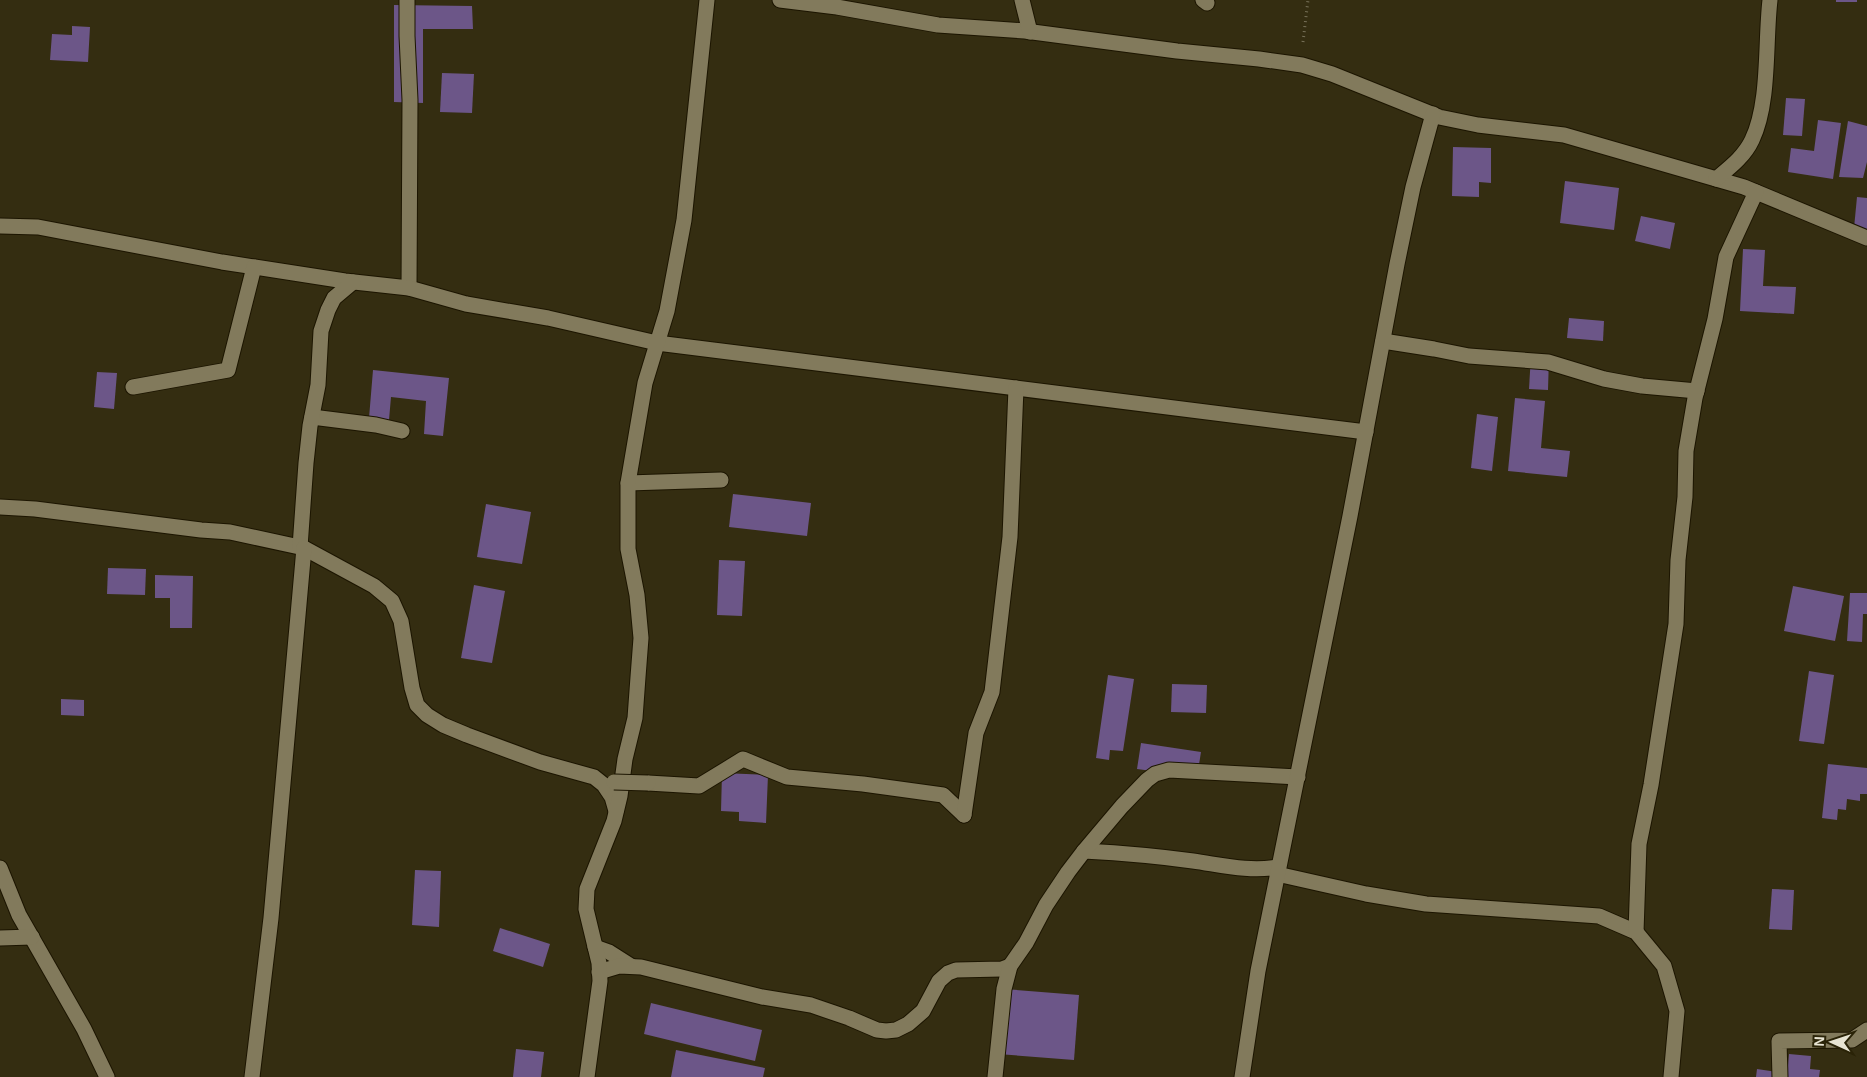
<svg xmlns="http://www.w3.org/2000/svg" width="1867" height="1077" viewBox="0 0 1867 1077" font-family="Arial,sans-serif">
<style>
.building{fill:#6c5688}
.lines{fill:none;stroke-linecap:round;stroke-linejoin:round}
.street-casing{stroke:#1c1500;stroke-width:17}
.path{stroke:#78725a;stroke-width:3;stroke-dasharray:1 4;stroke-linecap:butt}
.street{stroke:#827a5c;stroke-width:15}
.street-bridge-casing{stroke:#1c1500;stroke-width:17;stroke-linecap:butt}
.street-bridge{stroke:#827a5c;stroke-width:15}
</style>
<rect width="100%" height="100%" fill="#342d11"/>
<g class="building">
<rect x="1836" y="0" width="21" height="2"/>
<path d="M394,5l78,1 1,23h-50v74l-29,-1z"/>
<path d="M72,26l18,1 -2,35 -38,-2 2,-26 20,1z"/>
<path d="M442,73l32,1 -2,39 -32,-1z"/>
<path d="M1786,98l19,1 -3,37 -19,-1z"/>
<path d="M1818,120l23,3 -8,56 -45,-7 3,-24 23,3z"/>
<path d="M1848,121l19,5v36l-4,16 -24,-1z"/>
<path d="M1453,147l38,1v35l-12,-1v15l-27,-1z"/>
<path d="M1565,181l54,7 -5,42 -54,-7z"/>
<path d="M1857,197l10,1v31l-13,-1z"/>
<path d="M1641,216l34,7 -5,26 -35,-8z"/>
<path d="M1743,249l22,1 -2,36 33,1 -2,27 -54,-3z"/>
<path d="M1569,318l35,3 -1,20 -36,-3z"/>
<path d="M1531,355l18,1 -1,34 -19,-1z"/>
<path d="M373,370l76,8 -6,58 -19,-2 2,-33 -35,-4 -2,23 -20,-2z"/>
<path d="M97,372l20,1 -3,36 -20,-2z"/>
<path d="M1515,398l30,3 -4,47 29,3 -3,26 -59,-6z"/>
<path d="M1477,414l21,3 -6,54 -21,-3z"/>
<path d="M733,494l78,9 -4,33 -78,-9z"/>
<path d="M486,504l45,8 -9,52 -45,-7z"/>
<path d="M719,560l26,1 -3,55 -25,-1z"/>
<path d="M108,568l38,1 -1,26 -38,-1z"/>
<path d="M155,575l38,1 -1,52h-22v-30h-15z"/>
<path d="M474,585l31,6 -13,72 -31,-5z"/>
<path d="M1793,586l51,10 -9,45 -51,-10z"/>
<path d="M1850,593h17v21h-4l-1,28 -15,-1z"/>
<path d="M1809,671l25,4 -10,69 -25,-3z"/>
<path d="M1108,675l26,4 -11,72 -13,-1 -1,10 -13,-2z"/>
<path d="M1172,684l35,1 -1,28 -35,-1z"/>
<path d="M61,699l23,1v16l-23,-1z"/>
<path d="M1141,743l60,9 -4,25 -60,-8z"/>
<path d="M1828,764l39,4v26h-7v7l-13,-2 -1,11 -8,-1 -1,11 -15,-2z"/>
<path d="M722,773l46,2 -2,48 -27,-2v-9l-18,-1z"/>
<path d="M415,870l26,1 -2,56 -27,-2z"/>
<path d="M1772,889l22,1 -2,40 -23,-1z"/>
<path d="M500,928l50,16 -7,23 -50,-16z"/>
<path d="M1004,989l75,6 -5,65 -76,-6z"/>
<path d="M651,1003l111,27 -7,31 -111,-27z"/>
<path d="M516,1049l28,3 -3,25h-28z"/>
<path d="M676,1050l89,18 -2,9h-92z"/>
<path d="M1789,1054l22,2 -1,13 10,1 -1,7h-32z"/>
<path d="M1757,1069l20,3 -1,5h-20z"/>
</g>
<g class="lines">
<g class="street-casing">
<g id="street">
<path d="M407,0v36l3,64 -1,188"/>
<path d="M780,0l57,7 101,18 87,6 152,20 82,8 43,6 30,9 107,43 39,8 86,10 180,52 123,51"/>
<path d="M1022,0l8,32"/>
<path d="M1203,0l4,3"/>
<path d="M1716,179c13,-11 28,-22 36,-39 18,-37 13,-98 18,-140"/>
<path d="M0,226l38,1 184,35 123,19 64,7 57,16 82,14 109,25 709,89"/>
<path d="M1383,341l51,8 35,7 79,6 56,17 38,7 55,5"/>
<path d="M133,387l95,-17 26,-103"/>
<path d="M312,417l64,8 26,6"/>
<path d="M628,483l93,-3"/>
<path d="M0,507l35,2 166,21 29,2 74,16 70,38 18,15 9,20 11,67 5,17 10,10 16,10 24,10 73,27 54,15 10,8 8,12 4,14"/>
<path d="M300,547l6,-84 4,-37 8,-41 3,-54 7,-21 6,-12 19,-16"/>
<path d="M648,783l51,3 44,-27 44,18 76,7 80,11 21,20"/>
<path d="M964,815l12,-82 16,-41 18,-155 6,-149"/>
<path d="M1084,851c37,2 73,5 109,10 29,4 56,11 85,6"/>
<path d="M0,868l19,47 65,114 23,48"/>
<path d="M1277,874l89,20 60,10 173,12 37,16 28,34 13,45 -6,66"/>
<path d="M1636,932l3,-88 12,-59 25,-161 2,-64 7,-63 1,-46 9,-53 20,-79 11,-62 30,-65"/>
<path d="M0,938l32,-1"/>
<path d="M595,947l14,5 22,14"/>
<path d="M599,972l20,-6 22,1 121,30 49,8 38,13 28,12 9,1 10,-1 12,-6 15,-13 16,-30 9,-8 8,-3 46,-1 8,-3"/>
<path d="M252,1077l19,-159 33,-370"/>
<path d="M587,1077l13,-96 -1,-18 -13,-54 1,-20 27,-68 6,-25 5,-37 10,-41 3,-41 3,-39 -4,-43 -9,-46v-66l17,-100 22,-72 17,-91 23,-220"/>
<path d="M995,1077l9,-88 6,-23 16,-23 20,-38 22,-33 16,-21 38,-45 25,-26 8,-6 14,-4 129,7"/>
<path d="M1242,1077l16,-106 92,-455 47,-252 16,-77 20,-73"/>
<path d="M1780,1077l-1,-36 73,-1 15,-10"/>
</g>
</g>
<path class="path" d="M1303,42l5,-42"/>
<use href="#street" class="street"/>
<g class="street-bridge-casing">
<path id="street-bridge" d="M614,782l34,1"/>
</g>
<use href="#street-bridge" class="street-bridge"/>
</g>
<g transform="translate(1832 1042) rotate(273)" stroke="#2a2307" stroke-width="4" paint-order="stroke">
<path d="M0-4L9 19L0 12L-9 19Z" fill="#e8e4d3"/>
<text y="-8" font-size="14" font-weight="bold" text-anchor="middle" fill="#e8e4d3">N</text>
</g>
</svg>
